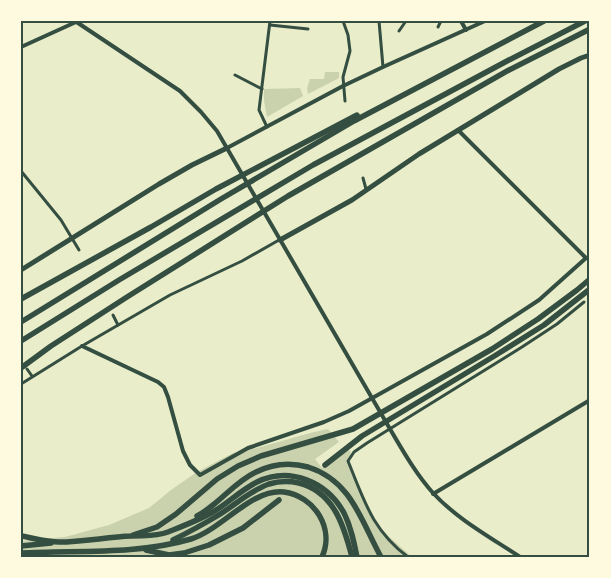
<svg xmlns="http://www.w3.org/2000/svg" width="611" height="578" viewBox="0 0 611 578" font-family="Inter,sans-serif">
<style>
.green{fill:#cad2ad}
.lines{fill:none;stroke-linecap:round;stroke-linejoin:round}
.minor{stroke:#344e41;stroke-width:3}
.tertiary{stroke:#344e41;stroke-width:4}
.primary{stroke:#344e41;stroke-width:5}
.motorway{stroke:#344e41;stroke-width:5.5}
.neatline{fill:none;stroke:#344e41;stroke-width:2}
</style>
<rect width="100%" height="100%" fill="#e9edc9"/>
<g class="green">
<path d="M325,72h14v6l-31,16 -1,-6 3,-9h14z"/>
<path d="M300,88l3,8 -36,21 -3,-16v-12z"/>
<path d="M328,429l11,13 -24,17 7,9 26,-19 3,3 -3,9 30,66 34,30h-391v-16l44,-4 44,-12 40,-17 22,-18 26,-18 36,-19 9,-1 68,-19z"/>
</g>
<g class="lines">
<g class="minor">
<path d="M343,21l5,14 2,16 -7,26 2,24"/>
<path d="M379,21l4,46"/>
<path d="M270,25l38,4"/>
<path d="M438,27l3,-6"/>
<path d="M399,31l7,-10"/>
<path d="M235,75l27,14"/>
<path d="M267,127l-8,-17 11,-89"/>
<path d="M21,171l40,49 18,30"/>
<path d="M363,178l3,11"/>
<path d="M113,315l5,10"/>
<path d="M27,369l5,7"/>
<path d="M21,384l61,-38 88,-51 72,-34 37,-21"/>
<path d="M408,557c-36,-27 -44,-57 -60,-96l6,-9 13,-9 155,-96 35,-23 27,-22"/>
</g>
<g class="tertiary">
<path d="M75,21l105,70 21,21 16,19 173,298c13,22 26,45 43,64 24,26 57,44 87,64"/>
<path d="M461,21l5,9"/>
<path d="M21,47l55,-25"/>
<path d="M227,148l116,-62 40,-19 102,-46"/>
<path d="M82,346l76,36 6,5 4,10 15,54 7,14 10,10 48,-27 76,-26 25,-11 138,-77 52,-34 47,-42 -128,-128"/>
<path d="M433,494l157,-94"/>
</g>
<g class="primary">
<path d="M280,240l72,-40 67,-46 140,-85 22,-11 9,-3"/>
<path d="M21,270l138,-86 33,-19 35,-17"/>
</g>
<g class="motorway">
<path d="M21,299l130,-72 65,-38 141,-74"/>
<path d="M21,322l200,-123 133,-78 190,-100"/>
<path d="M21,341l98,-61 194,-115 194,-104 78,-40"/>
<path d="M21,368l30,-22 76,-49 161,-101 221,-126 81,-41"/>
<path d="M325,465l37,-29 134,-81 48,-30 46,-36"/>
<path d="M197,516c6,-3 11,-7 16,-11 14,-11 26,-25 43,-33 16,-8 34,-10 52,-5 44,14 53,54 73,90"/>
<path d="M133,535l24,-8 19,-13 41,-35 21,-13 23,-10 92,-27 139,-80 46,-30 39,-29 13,-11"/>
<path d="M21,536c12,2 26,6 38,6 24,0 48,-5 72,-6 13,-1 24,1 37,-4 15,-6 31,-12 45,-20 15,-9 28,-22 44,-30 33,-16 70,0 87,31 7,14 10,29 13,44"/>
<path d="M173,540c14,-7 29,-15 44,-24 17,-10 32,-25 52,-32 10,-3 20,-3 30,-1 35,9 45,43 53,74"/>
<path d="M21,546l30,-3"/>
<path d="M146,550l23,5 15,-2 25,-8 34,-17 36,-28"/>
<path d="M21,553c57,-3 115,2 170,-14 30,-9 61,-51 93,-47 30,4 51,36 38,65"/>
</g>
</g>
<rect width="611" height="578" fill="none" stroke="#fefae0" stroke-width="45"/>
<rect x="22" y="22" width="566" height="534" class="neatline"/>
</svg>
